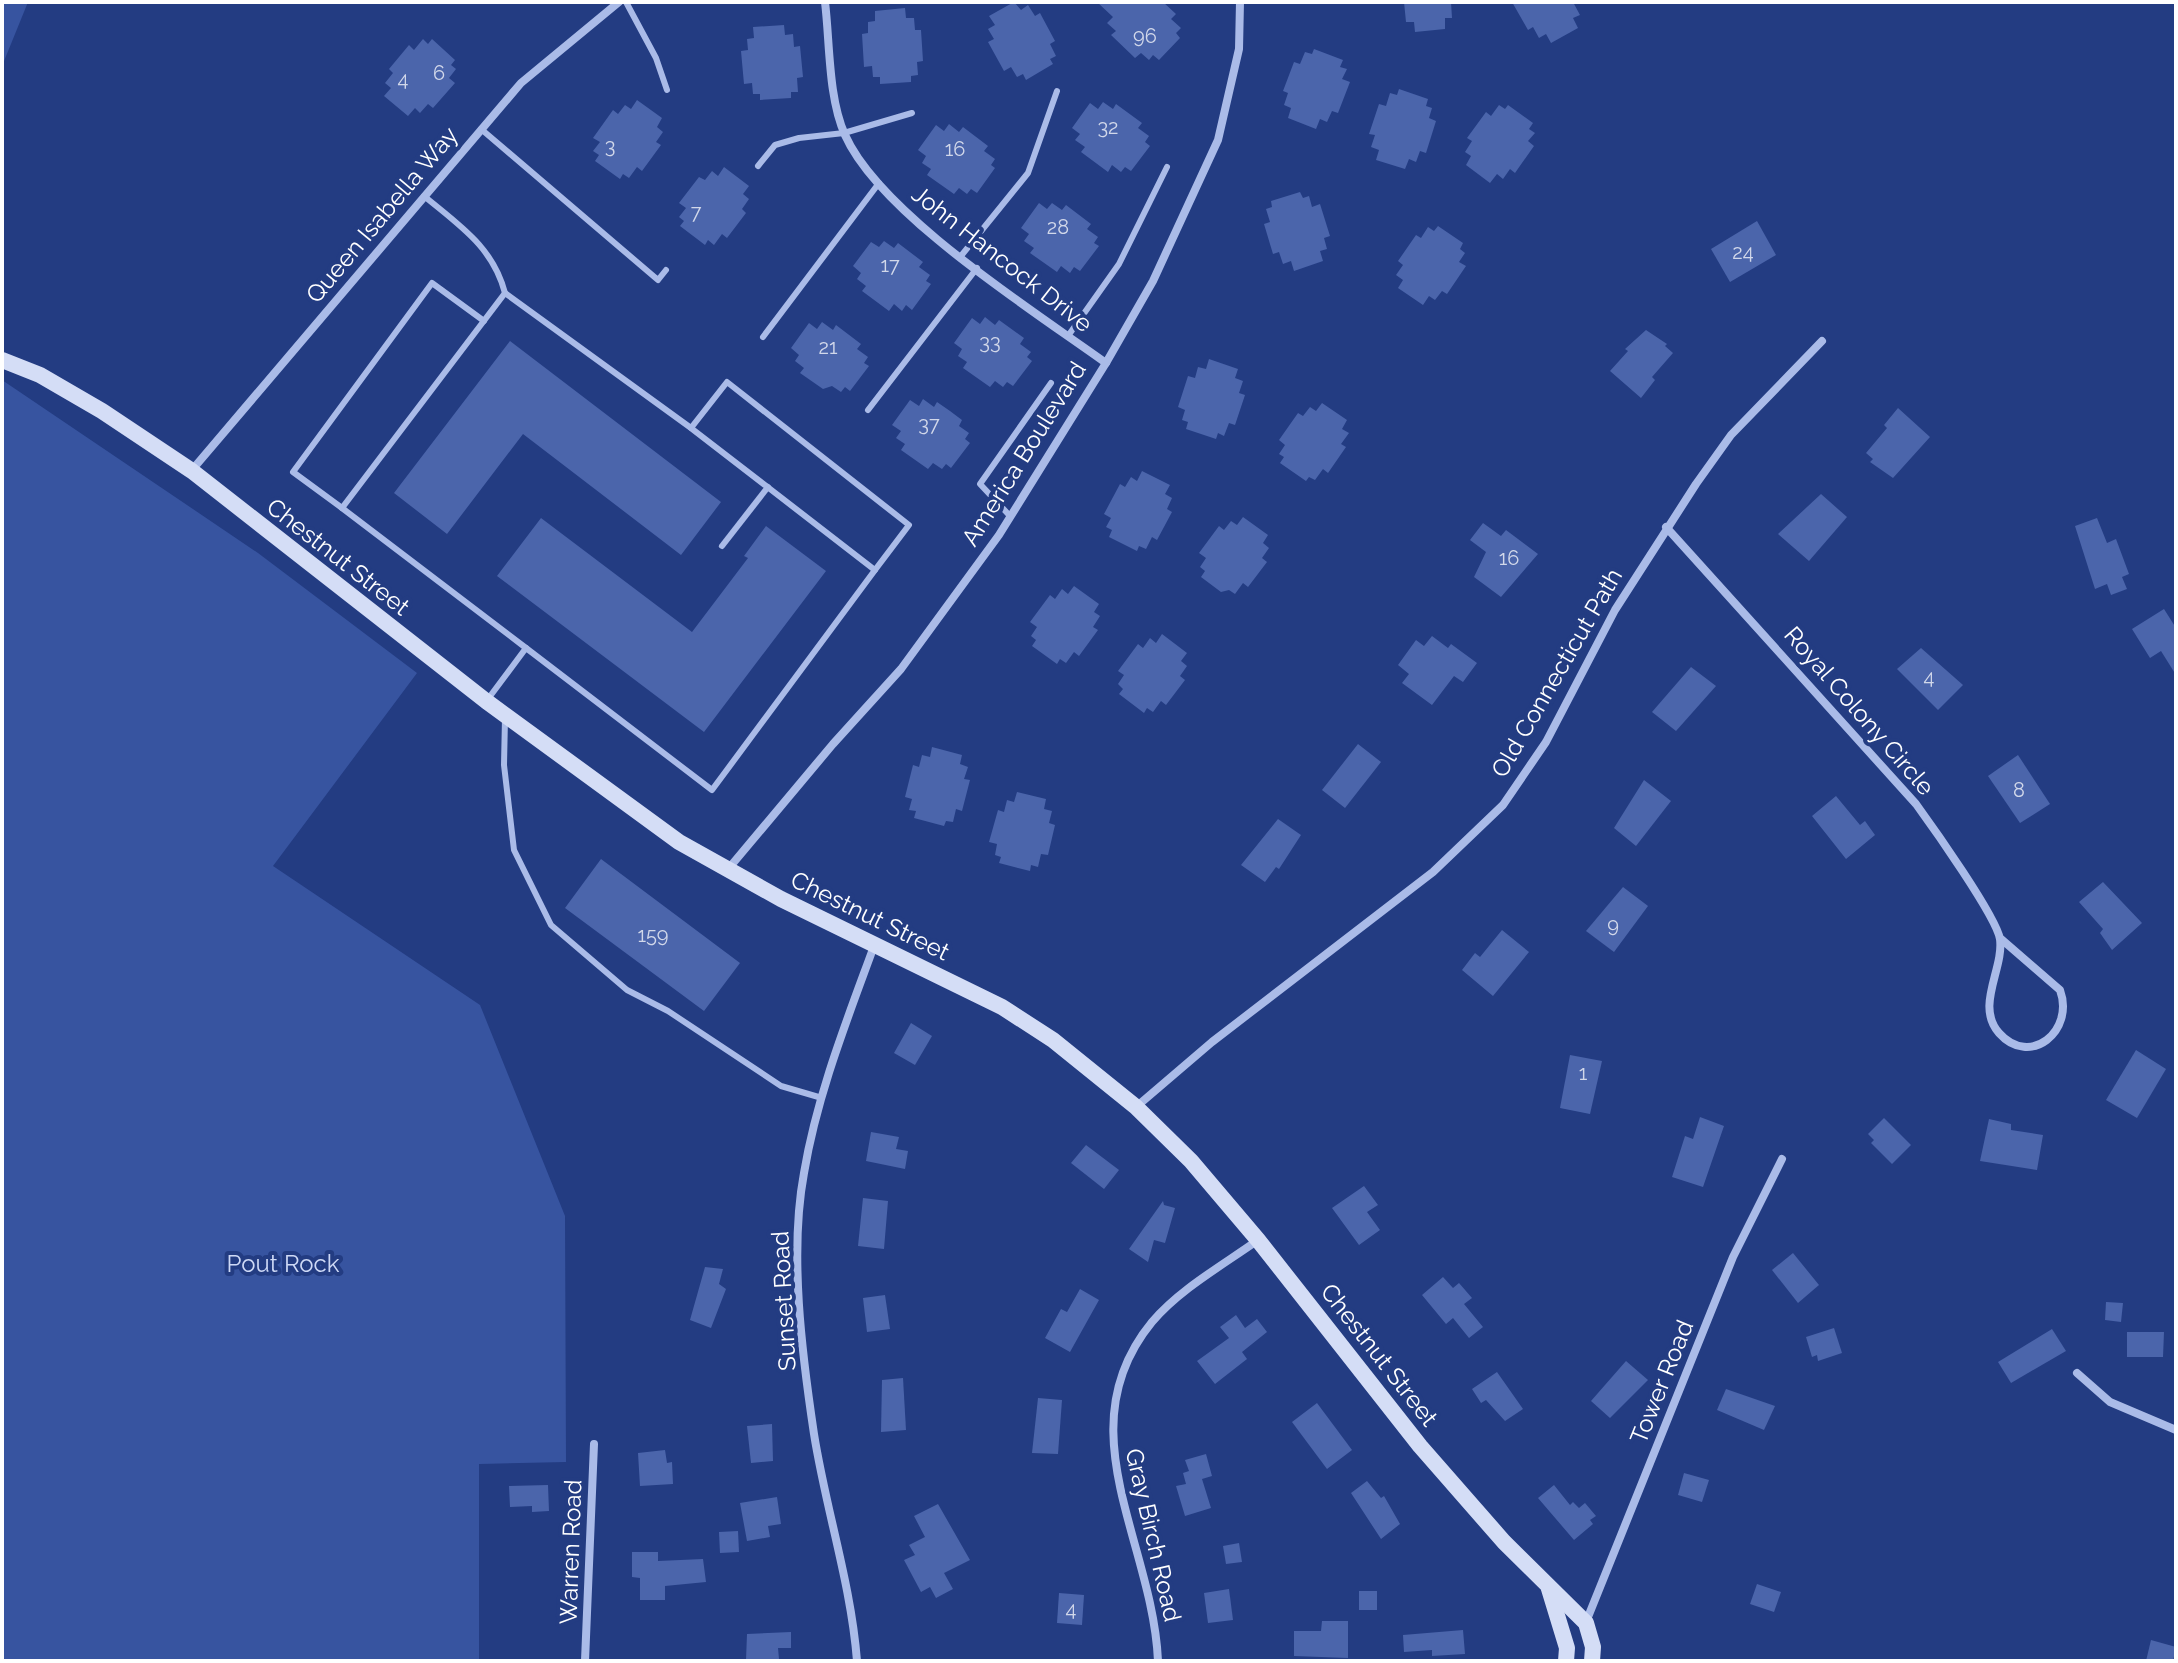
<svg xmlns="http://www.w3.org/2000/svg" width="2178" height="1663" viewBox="0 0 2178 1663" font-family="Raleway,sans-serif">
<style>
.green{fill:#3754a0}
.building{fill:#4b65ab}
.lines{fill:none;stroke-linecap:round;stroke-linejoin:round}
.lane{stroke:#aabbe8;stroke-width:6}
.street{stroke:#aabbe8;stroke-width:8}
.secondary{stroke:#d4ddf6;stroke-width:16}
.labels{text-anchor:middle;stroke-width:8;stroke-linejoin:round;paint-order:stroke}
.number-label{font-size:20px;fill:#d2d8ea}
.street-label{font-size:24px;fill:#fff;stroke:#233c82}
.park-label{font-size:24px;fill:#ced9f6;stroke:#233c82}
</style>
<rect width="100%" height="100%" fill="#233c82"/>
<g class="green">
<path d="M2,2h26l-26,64z"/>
<path d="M2,380l256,173 159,120 -144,193 207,139 85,211 1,246 -87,2v197h-477z"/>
</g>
<g class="building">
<path d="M1014,2l7,8 7,-5 7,11 5,-3 15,28 -5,3 6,12 -6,3 3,5 -27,16 -3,-6 -6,3 -6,-10 -7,4 -16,-29 6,-3 -6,-10 7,-4 -6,-9z"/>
<path d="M1097,2h66l13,12 -5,5 10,9 -5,5 4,5 -21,22 -6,-5 -4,5 -8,-7 -6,5 -24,-23 5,-4 -9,-8 6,-6z"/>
<path d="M1404,2h47l1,16h-7v11l-30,3 -1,-10h-8z"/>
<path d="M1512,2h61l7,13 -7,3 5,10 -27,15 -5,-9 -7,4 -6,-11 -5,3z"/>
<path d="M905,8l1,10h8l1,12h6l2,31 -6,1 1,13 -7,1v6l-31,2v-7h-7l-1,-11 -8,1 -2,-33 6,-1v-11l7,-1v-10z"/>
<path d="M784,25l1,10 8,-1 1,13 6,-1 3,31 -6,1 1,14h-7v6l-31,2v-6h-7l-1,-11 -8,1 -3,-33 7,-1 -1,-11 7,-1 -1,-11z"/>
<path d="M423,39l5,5 4,-5 23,21 -4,5 5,4 -7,9 6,5 -22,25 -5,-4 -8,9 -5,-5 -7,8 -24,-20 7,-8 -6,-5 8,-10 -4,-4 20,-24 5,5z"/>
<path d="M1314,49l29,11 -3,7 7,2 -5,10 8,3 -12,31 -6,-2 -5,11 -7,-3 -4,10 -28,-11 3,-10 -7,-3 4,-12 -5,-2 11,-29 6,2 5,-12 7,2z"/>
<path d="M1399,89l29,10 -2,7 6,2 -3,10 7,3 -10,32 -6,-2 -4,11 -7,-3 -4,10 -29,-9 3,-10 -8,-3 4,-12 -6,-1 10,-30 7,2 4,-13 7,2z"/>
<path d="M637,100l25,18 -5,9 6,5 -7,10 5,3 -19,26 -5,-4 -8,11 -6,-4 -3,5 -25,-18 4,-6 -6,-4 7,-9 -7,-4 20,-28 5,4 7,-9 6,4z"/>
<path d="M1103,102l10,7 3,-5 26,19 -4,5 11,8 -4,6 5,4 -19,25 -6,-4 -4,5 -9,-7 -4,7 -27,-20 4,-5 -10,-7 5,-6 -8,-6 18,-25 8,6z"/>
<path d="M1499,105l6,4 3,-4 25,18 -4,6 6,4 -7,8 6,5 -19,27 -5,-4 -7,10 -6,-5 -7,9 -24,-18 5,-9 -6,-4 7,-11 -5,-3 19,-26 5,4z"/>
<path d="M949,124l10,8 4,-5 25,19 -4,5 11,8 -4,6 4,3 -18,25 -6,-4 -4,5 -8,-6 -5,6 -27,-19 4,-6 -9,-6 4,-7 -8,-6 18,-25 8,6z"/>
<path d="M724,167l25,19 -6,8 6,5 -7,10 4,4 -19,25 -5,-4 -8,11 -6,-5 -3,5 -25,-19 4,-5 -5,-4 7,-9 -7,-5 20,-26 6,3 7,-9 6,5z"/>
<path d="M1300,192l3,6 6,-2 3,11 8,-3 10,32 -6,2 3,11 -7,2 3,10 -29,10 -3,-10 -8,3 -4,-12 -6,2 -9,-30 6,-2 -4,-13 6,-2 -1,-6z"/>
<path d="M1039,203l8,6 5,-6 10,7 4,-5 25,19 -4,5 11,8 -4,6 5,3 -19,25 -6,-4 -4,6 -9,-7 -4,6 -27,-19 4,-5 -10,-7 5,-7 -8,-6z"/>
<path d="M1757,221l19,34 -46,27 -19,-33z"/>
<path d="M1438,226l25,17 -3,6 5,4 -6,9 7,4 -19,28 -5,-3 -7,9 -6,-4 -6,9 -25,-17 5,-8 -7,-5 7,-10 -5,-4 18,-26 5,3 7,-11 6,4z"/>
<path d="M884,241l10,7 4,-5 25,19 -4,5 11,8 -4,6 5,3 -19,26 -6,-5 -4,6 -8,-7 -5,7 -27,-20 4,-5 -9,-7 4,-6 -8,-7 18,-24 8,5z"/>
<path d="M985,317l10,8 4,-5 25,18 -4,6 11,8 -4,5 5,4 -19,25 -6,-4 -4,5 -8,-6 -5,6 -27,-19 4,-6 -9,-6 4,-7 -8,-6 18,-25 8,6z"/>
<path d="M822,322l11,8 3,-5 25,19 -4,5 11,8 -4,6 5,3 -19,25 -5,-4 -4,5 -9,-6 -9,3 -23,-16 4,-5 -9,-7 4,-6 -8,-7 18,-25 8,6z"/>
<path d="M1646,330l21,14 -2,2 8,7 -21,24 3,3 -14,18 -31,-27 18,-20 -3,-2z"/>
<path d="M510,341l211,161 -40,53 -158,-121 -76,100 -53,-41z"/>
<path d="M1209,359l29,10 -3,9 8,3 -4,12 6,2 -10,30 -6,-2 -5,13 -6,-3 -2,6 -30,-10 2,-7 -6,-2 3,-10 -7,-3 10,-31 7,2 3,-11 8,2z"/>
<path d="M923,399l11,8 3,-5 13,9 12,9 -3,6 10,7 -4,6 5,4 -19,25 -5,-4 -4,5 -9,-6 -5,6 -27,-19 4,-6 -9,-6 5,-7 -9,-6 18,-25 9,6z"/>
<path d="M1322,403l25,17 -5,9 7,4 -8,11 5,3 -18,26 -5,-4 -8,11 -6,-3 -3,4 -26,-18 4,-6 -5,-3 6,-9 -6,-5 19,-27 5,3 7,-9 6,4z"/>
<path d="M1898,408l32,29 -37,41 -23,-16 3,-3 -7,-6 21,-25 -3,-3z"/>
<path d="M1142,471l28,14 -5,9 7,4 -5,11 5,3 -15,28 -5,-3 -6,12 -7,-3 -2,5 -28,-14 3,-7 -6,-3 5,-9 -7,-4 16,-30 5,3 6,-10 6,4z"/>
<path d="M1821,494l26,23 -38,44 -31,-27z"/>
<path d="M1243,517l25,18 -5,8 6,5 -7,10 5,4 -19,25 -5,-4 -8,11 -6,-4 -8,2 -20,-15 4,-6 -5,-4 6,-9 -7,-5 20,-27 5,4 7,-9 6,4z"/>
<path d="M541,518l151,114 56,-74 -4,-2 22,-30 60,45 -122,161 -207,-156z"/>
<path d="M2097,518l10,25 9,-4 13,35 -7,3 5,12 -16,6 -4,-11 -12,5 -20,-63z"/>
<path d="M1483,523l18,13 5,-6 32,24 -37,43 -27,-20 12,-25 -16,-12z"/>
<path d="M1074,586l25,18 -5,8 6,4 -7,11 5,3 -19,26 -5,-4 -8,11 -6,-4 -3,5 -25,-18 4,-6 -5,-4 6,-9 -7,-5 20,-27 5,4 7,-10 6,5z"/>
<path d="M2164,609l12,19v47l-15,-24 -11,7 -18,-29z"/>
<path d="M1162,634l25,19 -6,8 6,5 -7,10 5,4 -19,25 -5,-4 -8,11 -6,-4 -3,5 -25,-19 4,-5 -5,-5 6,-9 -6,-4 20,-27 5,4 7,-10 6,5z"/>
<path d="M1432,636l16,12 3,-4 26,19 -14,19 -9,-6 -22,29 -30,-22 7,-9 -11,-9 18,-25 8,6z"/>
<path d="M1921,648l42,37 -25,25 -41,-41z"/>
<path d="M1691,667l25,19 -40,45 -24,-19z"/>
<path d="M1358,744l23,18 -36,46 -23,-18z"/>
<path d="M932,747l30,8 -2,9 8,3 -4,12 6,1 -8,31 -6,-2 -3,13 -7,-1 -2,5 -30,-8 2,-7 -7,-1 3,-11 -7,-2 8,-32 6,2 3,-12 8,2z"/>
<path d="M2018,755l32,49 -30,19 -32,-47z"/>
<path d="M1644,780l27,21 -35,45 -22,-18z"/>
<path d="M1017,792l29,7 -2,10 8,2 -3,12 6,2 -7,30 -7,-1 -3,13 -7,-2 -1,6 -31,-8 2,-6 -6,-2 2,-11 -8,-2 9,-32 6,2 3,-12 7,2z"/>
<path d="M1836,796l24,29 5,-4 10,14 -29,24 -34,-43z"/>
<path d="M1278,819l23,16 -22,34 -3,-2 -11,15 -24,-17z"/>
<path d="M601,859l139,104 -36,48 -139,-103z"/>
<path d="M2103,882l39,41 -30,27 -12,-17 3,-4 -24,-27z"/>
<path d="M1623,887l25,19 -34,46 -28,-21z"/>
<path d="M1502,930l27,22 -36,44 -31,-26 13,-17 5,4z"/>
<path d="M911,1023l21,13 -17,29 -21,-12z"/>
<path d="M2136,1050l30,19 -29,49 -31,-18z"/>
<path d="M1570,1055l32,6 -12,53 -30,-6z"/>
<path d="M1700,1117l24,9 -21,61 -31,-10 13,-41 8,3z"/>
<path d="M1884,1118l27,27 -19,19 -21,-21 3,-3 -6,-6z"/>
<path d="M1989,1119l22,5v6l32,5 -6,35 -57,-9z"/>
<path d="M871,1132l28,5 -3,12 12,2 -3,18 -39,-8z"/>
<path d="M1086,1145l33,25 -15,19 -33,-26z"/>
<path d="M1364,1186l14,19 -11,7 13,18 -21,15 -27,-37z"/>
<path d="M863,1198l25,3 -4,48 -26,-3z"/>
<path d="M1163,1201l1,4 11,3 -10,35 -11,-3 -6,22 -19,-13z"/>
<path d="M1793,1253l26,32 -21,18 -26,-33z"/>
<path d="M705,1267l18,2 -4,15 7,5 -15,39 -21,-8z"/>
<path d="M1443,1277l10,11 6,-5 13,15 -8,6 19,23 -14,11 -16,-20 -7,6 -24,-29z"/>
<path d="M1080,1289l19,11 -29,52 -25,-14 16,-29 6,3z"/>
<path d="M885,1295l5,34 -23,3 -4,-34z"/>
<path d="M2106,1302l17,1 -2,19 -16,-2z"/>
<path d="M1236,1315l9,13 12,-9 10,13 -25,20 5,7 -32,25 -18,-23 32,-23 -9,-11z"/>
<path d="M1834,1328l8,25 -24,8 -1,-6 -5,2 -6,-20z"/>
<path d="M2052,1329l14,22 -55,32 -13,-21z"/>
<path d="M2127,1332h37l-1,25h-36z"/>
<path d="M1626,1361l22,19 -38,38 -19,-17z"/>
<path d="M1497,1372l26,37 -18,12 -19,-21 -5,3 -9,-14z"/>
<path d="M903,1378l3,52 -25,2 1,-52z"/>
<path d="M1726,1389l49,17 -11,24 -47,-20z"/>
<path d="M1038,1398l24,2 -4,54 -26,-1z"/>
<path d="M1317,1403l35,47 -25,19 -35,-47z"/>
<path d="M772,1424l1,37 -22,2 -4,-37z"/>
<path d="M665,1450l2,13 5,-1 1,22 -33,2 -2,-33z"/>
<path d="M1206,1454l6,22 -10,3 9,29 -26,8 -9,-30 10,-2 -3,-11 6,-2 -4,-11z"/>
<path d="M1684,1473l25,7 -7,22 -24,-7z"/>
<path d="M1367,1481l14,17 3,-2 16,28 -19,15 -30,-46z"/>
<path d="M548,1485l1,26 -17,1v-6l-22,1 -1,-21z"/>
<path d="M1554,1485l16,20 3,-3 6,6 6,-5 11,13 -6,4 3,4 -19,16 -36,-42z"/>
<path d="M777,1497l4,27 -13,2 2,11 -23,4 -7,-38z"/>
<path d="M938,1504l32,56 -26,13 9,16 -17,9 -6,-11 -9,5 -17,-32 11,-5 -6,-10 16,-8 -11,-21z"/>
<path d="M738,1531l1,21 -19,1 -1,-21z"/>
<path d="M1239,1543l3,19 -16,2 -3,-18z"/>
<path d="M632,1552h26v9l45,-2 3,23 -41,4v14h-25v-22l-8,-1z"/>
<path d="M1757,1584l24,8 -7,20 -24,-8z"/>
<path d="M1229,1589l4,31 -25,3 -4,-30z"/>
<rect x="1359" y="1591" width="18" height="19"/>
<path d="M1059,1593l25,2 -2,30 -25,-2z"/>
<path d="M1322,1621h26v37l-54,-2v-25h27z"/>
<path d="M1463,1630l2,24 -33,2v-6l-28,2 -1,-17z"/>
<path d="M791,1632v16h-13l1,11 -33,1 1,-26z"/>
<path d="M2151,1640l25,7 -3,14h-27z"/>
</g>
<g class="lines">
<g class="lane">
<path d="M626,2l30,56 11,32"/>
<path d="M481,129l177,151 8,-10"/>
<path d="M758,166l17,-21 24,-7 45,-5 68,-20"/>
<path d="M424,196c36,30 69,51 81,97l186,135 184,142 -163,220 -186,-142 -38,51"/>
<path d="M961,256l67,-83 29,-82"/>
<path d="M505,293l-163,215 184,140"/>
<path d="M1068,336l51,-72 48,-97"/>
<path d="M763,337l116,-154"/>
<path d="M868,410l109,-142"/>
<path d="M691,428l36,-46 182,143 -34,45"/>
<path d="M342,508l-49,-36 139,-189 52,38"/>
<path d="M1010,516l-30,-32 71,-101"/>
<path d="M722,546l46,-59"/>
<path d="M505,718l-1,47 10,85 37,75 76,65 41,21 113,75 41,12"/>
</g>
<g class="street">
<path d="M825,2c5,41 3,95 20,133 35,79 189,176 261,228"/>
<path d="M192,470l329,-387 98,-81"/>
<path d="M1666,527l250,277c16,22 80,112 84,135 4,30 -25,67 -1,94 31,35 76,-2 61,-43l-60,-52"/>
<path d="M729,868l104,-124 68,-75 98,-134 107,-172 47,-82 65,-141 21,-91 1,-47"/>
<path d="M1136,1107l76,-65 221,-170 70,-67 43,-63 69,-132 81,-126 35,-49 91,-94"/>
<path d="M2077,1373l33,29 66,28"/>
<path d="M1586,1622l147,-365 49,-98"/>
<path d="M585,1661l9,-217"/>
<path d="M857,1661c-6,-77 -31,-151 -43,-227 -12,-80 -25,-181 -10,-261 13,-78 43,-153 70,-227"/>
<path d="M1158,1661c-5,-119 -94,-232 -6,-339 28,-33 71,-57 106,-82"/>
</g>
<g class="secondary">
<path d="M2,360l38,15 62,36 90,60 294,230 193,141 102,57 221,108 51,33 83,67 55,54 67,79 162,206 84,96 82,81 7,24 -1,14"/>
<path d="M1549,1589l18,59 -1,13"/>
</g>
</g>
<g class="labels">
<g class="number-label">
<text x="1145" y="43">96</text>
<text x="439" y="80">6</text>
<text x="403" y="86">4</text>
<text x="1108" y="134">32</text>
<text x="610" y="153">3</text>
<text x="955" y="156">16</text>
<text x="696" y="219">7</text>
<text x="1058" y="234">28</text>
<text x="1743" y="259">24</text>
<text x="890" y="272">17</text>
<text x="990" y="349">33</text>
<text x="828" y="354">21</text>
<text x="929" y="431">37</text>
<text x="1509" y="565">16</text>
<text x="1929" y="684">4</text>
<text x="2019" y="797">8</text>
<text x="1613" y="932">9</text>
<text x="653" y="942">159</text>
<text x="1583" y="1080">1</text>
<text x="1071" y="1616">4</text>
</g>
<g class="street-label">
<text transform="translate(382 215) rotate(-50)" y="8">Queen Isabella Way</text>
<text transform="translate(1002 259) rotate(38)" y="8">John Hancock Drive</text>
<text transform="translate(1024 454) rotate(-58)" y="8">America Boulevard</text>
<text transform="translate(338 557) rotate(38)" y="8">Chestnut Street</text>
<text transform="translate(1557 673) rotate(-60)" y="8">Old Connecticut Path</text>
<text transform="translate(1859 711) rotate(49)" y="8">Royal Colony Circle</text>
<text transform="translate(870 916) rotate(26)" y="8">Chestnut Street</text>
<text transform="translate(784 1301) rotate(-93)" y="8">Sunset Road</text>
<text transform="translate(1379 1355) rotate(52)" y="8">Chestnut Street</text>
<text transform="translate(1662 1382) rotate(-68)" y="8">Tower Road</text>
<text transform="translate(1153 1535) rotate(77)" y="8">Gray Birch Road</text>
<text transform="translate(571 1552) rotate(-88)" y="8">Warren Road</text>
</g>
<g class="park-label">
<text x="283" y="1272">Pout Rock</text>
</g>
</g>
<rect width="2178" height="1663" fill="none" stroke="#ffffff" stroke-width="8"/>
</svg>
